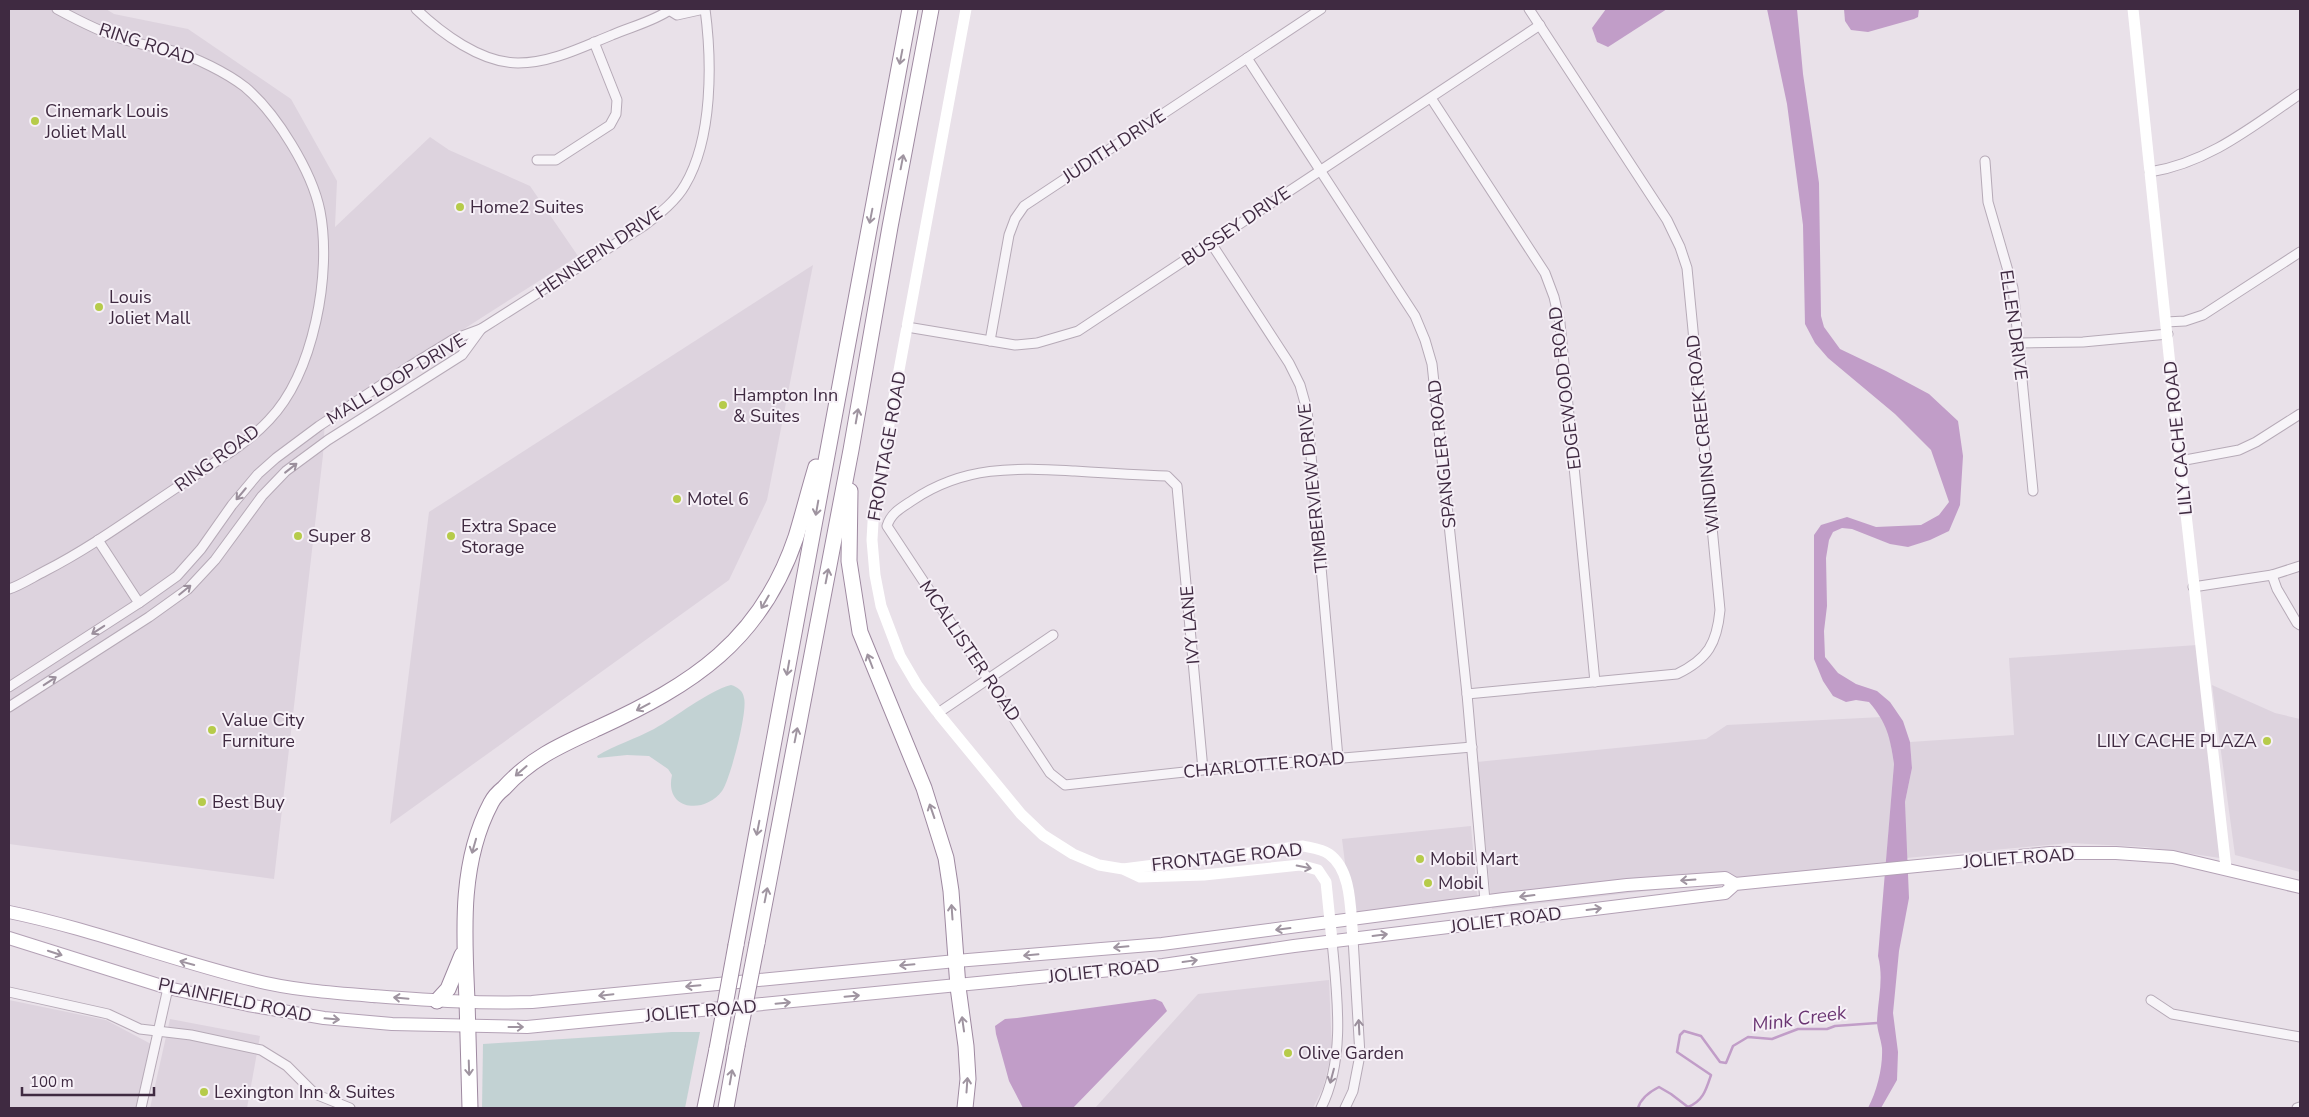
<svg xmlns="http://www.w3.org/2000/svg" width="2309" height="1117" viewBox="0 0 2309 1117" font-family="'Nunito Sans',sans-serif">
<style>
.built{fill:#ddd3de}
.green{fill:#c2d2d3}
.water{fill:#c19dc8}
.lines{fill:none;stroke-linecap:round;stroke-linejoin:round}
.stream{stroke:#c19dc8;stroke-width:2.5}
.street-casing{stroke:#b6aab7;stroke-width:11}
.primary-casing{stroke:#b3a1b5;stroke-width:14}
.highway-casing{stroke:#9e89a0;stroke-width:17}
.street{stroke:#f7f4f8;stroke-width:9}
.secondary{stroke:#fff;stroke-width:11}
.primary{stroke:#fff;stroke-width:12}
.highway{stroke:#fff;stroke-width:15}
.highway-bridge-casing{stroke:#9e89a0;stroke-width:17;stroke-linecap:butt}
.highway-bridge{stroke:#fff;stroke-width:15}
.oneway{stroke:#9f94a0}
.oneway2{stroke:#9b8f9c}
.poi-dot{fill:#b6cb4a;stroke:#f6f0f7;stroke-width:2}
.labels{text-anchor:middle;stroke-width:4;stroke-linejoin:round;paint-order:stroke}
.street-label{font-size:18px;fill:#3f2a41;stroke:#f6f0f7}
.poi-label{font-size:18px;fill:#3f2a41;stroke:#f6f0f7;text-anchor:start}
.water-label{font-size:19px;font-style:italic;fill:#6b3573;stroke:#f6f0f7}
</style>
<rect width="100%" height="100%" fill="#e9e1e9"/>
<g class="built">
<path d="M9,9h97l8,5 74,15 103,70 46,82 -2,46 95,-90 19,13 81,36 48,70 -253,162 -2,37 -49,424 -265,-35z"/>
<path d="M813,265l-46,235 -38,80 -339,244 39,-312z"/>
<path d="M2197,645l23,213 -74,-11 -77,-4 -163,15 -1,-56 7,-34 -2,-26 104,-7 -5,-77z"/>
<path d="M2212,685l63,28 25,6v153l-65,-17z"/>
<path d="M1882,717l7,16 5,31 -8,99 -394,46 -15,-147 229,-23 21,-14z"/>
<path d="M1471,826l7,80 -126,13 -10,-80z"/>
<path d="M1329,980l3,71 -9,37 -10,20h-218l103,-114z"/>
<path d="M9,1000l97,20 45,24 -13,64h-129z"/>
<path d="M170,1019l90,17 -13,72h-97z"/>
</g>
<g class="green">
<path d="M731,685c7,2 12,6 13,13 4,13 -14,82 -22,93 -18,24 -58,19 -50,-16l-4,-6 -19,-13 -22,-1 -29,3 -1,-2c18,-11 38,-17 57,-27 22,-12 54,-38 77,-44z"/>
<path d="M672,1032h28l-15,76h-203l1,-64z"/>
</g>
<g class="water">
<path d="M1606,9h61l-59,38 -11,-5 -5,-14z"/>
<path d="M1767,9h30l6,65 16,109 2,133 3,11 16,22 46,22 43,23 29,27 5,35 -3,49 -11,26 -19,9 -22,7 -18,-3 -38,-15 -10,-1 -9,4 -4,8 -3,18 1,48 -3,25 1,26 13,16 18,11 21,7 13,11 13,19 7,21 2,26 -7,34 4,96 -10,53 -6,62 5,39 -1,28 -16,28h-13c9,-17 15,-41 14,-60 -1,-9 -5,-18 -5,-27 1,-23 7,-42 1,-65l16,-192c-4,-27 -7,-41 -25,-62l-13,-2 -10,2 -13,-6 -10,-15 -9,-22v-124l7,-10 26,-8 29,10 45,-2 18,-10 10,-13 -18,-52 -36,-36 -67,-56 -13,-15 -10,-19 -2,-99 -16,-121z"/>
<path d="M1844,9h75l-1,8 -4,2 -46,13 -17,-2 -6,-9z"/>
<path d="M1155,999l7,3 5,9 -94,97h-50l-14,-27 -13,-47 -1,-8 10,-7 12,-1z"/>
</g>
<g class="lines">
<path class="stream" d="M1638,1108c3,-10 11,-16 21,-21l12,7 17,13c15,-6 18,-17 23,-32l-34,-23 3,-17 4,-4 17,5 19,26 6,1 7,-17 15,-9 24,2 26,-10h29l8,-3 42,-3"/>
<g class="street-casing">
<g id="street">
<path d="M416,9c25,24 65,54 102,54 33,0 64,-16 94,-28 18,-8 43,-14 59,-26"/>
<path d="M669,10l8,5 27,-6"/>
<path d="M1247,58l168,258 10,24 7,24 35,330 18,207"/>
<path d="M1431,98l114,175 9,24 6,26 35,359"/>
<path d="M537,160h19l54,-35 6,-11 1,-14 -23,-58"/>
<path d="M1985,161l3,41 25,86 20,203"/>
<path d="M2150,172c58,-9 103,-46 150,-78"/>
<path d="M1211,243l78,120 11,22 7,25 31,348"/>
<path d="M2166,322l19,-1 18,-6 97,-63"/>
<path d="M907,327l108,18 22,-2 41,-12 462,-306"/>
<path d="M990,341l19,-106 6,-16 9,-13 297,-197"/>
<path d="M2019,343l64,-1 85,-8"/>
<path d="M2180,461l59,-11 17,-8 44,-28"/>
<path d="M98,540l41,63"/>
<path d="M2272,575l5,14 20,34 3,2"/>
<path d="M2193,587l79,-12 28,-9"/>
<path d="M9,589c12,-4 24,-12 36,-18 47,-24 90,-56 134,-85 30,-21 65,-39 90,-66 45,-47 63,-147 51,-209 -8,-40 -44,-98 -75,-124 -18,-14 -50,-30 -72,-36 -15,-4 -32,-6 -47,-11 -24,-7 -47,-19 -69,-31"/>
<path d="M9,687l130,-84 38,-27 24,-27 31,-44 26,-31 18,-16 43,-32 91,-60 44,-27 27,-10 164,-104c14,-11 31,-24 40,-40 28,-47 27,-124 20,-176"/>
<path d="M1467,694l210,-20c31,-15 40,-31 43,-64l-33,-342 -7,-21 -13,-27 -138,-211"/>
<path d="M9,707l140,-90 39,-28 27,-29 47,-64 24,-25 42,-31 134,-85 19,-26"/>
<path d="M938,713l115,-78"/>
<path d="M1203,770l-26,-284 -10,-10c-31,-1 -62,-3 -92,-5 -60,-3 -110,-6 -162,29 -12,8 -22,13 -26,26l163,247 15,12 138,-15 269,-23"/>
<path d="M9,992l99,22 32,15 51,6 70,15 26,16 28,28 35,14"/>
<path d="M2151,1000l21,14 128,23"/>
<path d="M141,1108l27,-120"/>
<path d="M1321,1108c25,-50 16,-113 11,-167"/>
<path d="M1345,1108l8,-17 7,-36 -7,-117"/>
<path d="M2297,1108l3,-1"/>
</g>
</g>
<g class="primary-casing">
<g id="primary">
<path d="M9,912c83,17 162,48 244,68 39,10 81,13 120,16 54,4 106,8 159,6l424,-41 206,-17 342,-45 123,-14 98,-7 10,6"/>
<path d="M9,938l159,50 80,17 76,13 68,6 135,3 636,-62 131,-19 431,-53 10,-9 315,-31h66l57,4 127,30"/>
</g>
</g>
<g class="highway-casing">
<g id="highway">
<path d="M850,491l-1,70 11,71 64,156 22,70 5,33 7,96 8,59 2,33 -3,29"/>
<path d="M757,943l94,-493 39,-223 41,-218"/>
<path d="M736,945l174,-936"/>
<path d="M437,1001l11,-12 14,-34"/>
<path d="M470,1108c-1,-36 -2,-72 -3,-108 -3,-66 -8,-137 24,-197 3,-6 8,-11 13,-15 27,-30 57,-43 94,-60 94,-43 163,-87 198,-191 7,-23 13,-47 20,-70"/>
<path d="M705,1108l12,-59"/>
<path d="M726,1108l11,-62"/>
</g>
</g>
<use href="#street" class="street"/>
<g class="secondary">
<path d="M966,9l-92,496 -2,35 3,35 6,31 19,50 17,29 21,28 83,101 22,21 30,19 26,11 24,4 17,8 64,-2 96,-10 18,5 8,12 6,59"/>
<path d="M2133,9l47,452 46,407"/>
<path d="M1123,869l180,-23c9,2 19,3 26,8 24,17 21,59 24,84"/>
</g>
<use href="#primary" class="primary"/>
<use href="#highway" class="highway"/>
<g class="highway-bridge-casing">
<g id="highway-bridge">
<path d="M737,1046l20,-103"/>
<path d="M717,1049l19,-104"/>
</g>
</g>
<use href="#highway-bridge" class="highway-bridge"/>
</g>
<defs><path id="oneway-shaft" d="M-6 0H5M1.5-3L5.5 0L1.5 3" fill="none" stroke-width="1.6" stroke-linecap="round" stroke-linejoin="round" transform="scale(1.25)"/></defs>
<g class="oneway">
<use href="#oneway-shaft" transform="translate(901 57) rotate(101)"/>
<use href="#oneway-shaft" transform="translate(902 162) rotate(-79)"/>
<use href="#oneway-shaft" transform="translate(871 216) rotate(101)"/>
<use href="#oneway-shaft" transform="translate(857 416) rotate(-80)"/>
<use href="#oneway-shaft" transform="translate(817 508) rotate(100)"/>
<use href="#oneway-shaft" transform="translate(827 576) rotate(-79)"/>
<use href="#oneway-shaft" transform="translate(765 602) rotate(120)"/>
<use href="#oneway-shaft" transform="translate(870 661) rotate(-111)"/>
<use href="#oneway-shaft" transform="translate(788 668) rotate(100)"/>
<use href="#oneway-shaft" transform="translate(643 707) rotate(152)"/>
<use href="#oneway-shaft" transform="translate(796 735) rotate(-79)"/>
<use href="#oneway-shaft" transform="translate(521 771) rotate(139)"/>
<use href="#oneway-shaft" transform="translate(932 811) rotate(-109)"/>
<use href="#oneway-shaft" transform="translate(758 828) rotate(101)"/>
<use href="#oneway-shaft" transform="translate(474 846) rotate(106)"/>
<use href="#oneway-shaft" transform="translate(1304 867) rotate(11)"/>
<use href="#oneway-shaft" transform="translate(1688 880) rotate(176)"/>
<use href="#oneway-shaft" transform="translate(766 895) rotate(-79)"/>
<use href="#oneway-shaft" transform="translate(1527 896) rotate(173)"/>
<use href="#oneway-shaft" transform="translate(1594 909) rotate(-7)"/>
<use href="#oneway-shaft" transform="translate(952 912) rotate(-94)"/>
<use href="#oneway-shaft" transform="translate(1283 929) rotate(173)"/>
<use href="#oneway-shaft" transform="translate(1380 935) rotate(-7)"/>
<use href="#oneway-shaft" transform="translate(1121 947) rotate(175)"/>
<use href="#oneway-shaft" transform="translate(55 953) rotate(18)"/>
<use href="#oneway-shaft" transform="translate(1031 955) rotate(175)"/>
<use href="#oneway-shaft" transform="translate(1190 961) rotate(-8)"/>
<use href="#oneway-shaft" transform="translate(187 963) rotate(-165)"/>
<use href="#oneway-shaft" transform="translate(907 965) rotate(175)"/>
<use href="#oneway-shaft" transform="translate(693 986) rotate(175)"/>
<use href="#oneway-shaft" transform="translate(606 995) rotate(174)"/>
<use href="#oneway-shaft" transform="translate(852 996) rotate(-5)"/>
<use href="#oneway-shaft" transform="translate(401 998) rotate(-175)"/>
<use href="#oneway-shaft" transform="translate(783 1003) rotate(-5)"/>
<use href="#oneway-shaft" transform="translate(332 1019) rotate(5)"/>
<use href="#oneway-shaft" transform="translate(963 1024) rotate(-98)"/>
<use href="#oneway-shaft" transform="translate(516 1027)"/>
<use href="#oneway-shaft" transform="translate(469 1068) rotate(88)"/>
<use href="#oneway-shaft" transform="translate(731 1077) rotate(-80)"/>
<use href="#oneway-shaft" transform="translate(967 1085) rotate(-86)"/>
</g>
<g class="oneway2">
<use href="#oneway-shaft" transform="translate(291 468) rotate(-38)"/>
<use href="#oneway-shaft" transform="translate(241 494) rotate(130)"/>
<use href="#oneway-shaft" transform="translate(185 590) rotate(-39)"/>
<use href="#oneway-shaft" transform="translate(98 630) rotate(147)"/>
<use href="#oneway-shaft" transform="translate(50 681) rotate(-33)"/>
<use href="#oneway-shaft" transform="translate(1359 1027) rotate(-93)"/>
<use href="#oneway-shaft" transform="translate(1332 1076) rotate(105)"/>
</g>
<g class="poi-dot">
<circle cx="35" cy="121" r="5"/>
<circle cx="460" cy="207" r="5"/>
<circle cx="99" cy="307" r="5"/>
<circle cx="723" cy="405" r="5"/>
<circle cx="677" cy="499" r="5"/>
<circle cx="298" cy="536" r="5"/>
<circle cx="451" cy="536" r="5"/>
<circle cx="212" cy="730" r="5"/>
<circle cx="2267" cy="741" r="5"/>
<circle cx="202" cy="802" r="5"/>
<circle cx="1420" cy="859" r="5"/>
<circle cx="1428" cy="883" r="5"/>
<circle cx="1288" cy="1053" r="5"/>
<circle cx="204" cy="1092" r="5"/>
</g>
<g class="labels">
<g class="street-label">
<text transform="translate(147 44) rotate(18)" y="6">RING ROAD</text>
<text transform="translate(1114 146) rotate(-33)" y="6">JUDITH DRIVE</text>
<text transform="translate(1236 226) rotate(-34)" y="6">BUSSEY DRIVE</text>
<text transform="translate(599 252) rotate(-34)" y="6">HENNEPIN DRIVE</text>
<text transform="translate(2014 325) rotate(82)" y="6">ELLEN DRIVE</text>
<text transform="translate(396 379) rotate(-31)" y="6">MALL LOOP DRIVE</text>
<text transform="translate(1565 388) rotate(-97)" y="6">EDGEWOOD ROAD</text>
<text transform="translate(1703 434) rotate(-96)" y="6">WINDING CREEK ROAD</text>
<text transform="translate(2178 438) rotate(-96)" y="6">LILY CACHE ROAD</text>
<text transform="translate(887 446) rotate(-80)" y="6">FRONTAGE ROAD</text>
<text transform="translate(1442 454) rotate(-96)" y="6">SPANGLER ROAD</text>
<text transform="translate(217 458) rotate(-36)" y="6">RING ROAD</text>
<text transform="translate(1313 488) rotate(-96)" y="6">TIMBERVIEW DRIVE</text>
<text transform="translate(1190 625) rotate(-95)" y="6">IVY LANE</text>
<text transform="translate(970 651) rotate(56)" y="6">MCALLISTER ROAD</text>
<text transform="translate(1264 765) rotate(-5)" y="6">CHARLOTTE ROAD</text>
<text transform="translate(1227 857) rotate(-6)" y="6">FRONTAGE ROAD</text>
<text transform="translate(2019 858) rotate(-4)" y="6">JOLIET ROAD</text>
<text transform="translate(1506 920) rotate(-7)" y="6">JOLIET ROAD</text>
<text transform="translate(1104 971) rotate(-6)" y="6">JOLIET ROAD</text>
<text transform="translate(235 1000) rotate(12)" y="6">PLAINFIELD ROAD</text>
<text transform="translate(701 1011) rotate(-5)" y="6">JOLIET ROAD</text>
</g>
<g class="poi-label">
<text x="45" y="117">Cinemark Louis<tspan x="45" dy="21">Joliet Mall</tspan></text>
<text x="470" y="213">Home2 Suites</text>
<text x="109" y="303">Louis<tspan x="109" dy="21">Joliet Mall</tspan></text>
<text x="733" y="401">Hampton Inn<tspan x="733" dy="21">&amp; Suites</tspan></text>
<text x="687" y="505">Motel 6</text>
<text x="461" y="532">Extra Space<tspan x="461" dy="21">Storage</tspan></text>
<text x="308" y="542">Super 8</text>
<text x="222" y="726">Value City<tspan x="222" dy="21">Furniture</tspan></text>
<text x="2257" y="747" text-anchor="end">LILY CACHE PLAZA</text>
<text x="212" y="808">Best Buy</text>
<text x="1430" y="865">Mobil Mart</text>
<text x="1438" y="889">Mobil</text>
<text x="1298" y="1059">Olive Garden</text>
<text x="214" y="1098">Lexington Inn &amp; Suites</text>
</g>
<g class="water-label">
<text transform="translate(1799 1018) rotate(-8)" y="7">Mink Creek</text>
</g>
</g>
<rect width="2309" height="1117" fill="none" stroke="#3f2a41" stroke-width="20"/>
<path d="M22 1087v8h132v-8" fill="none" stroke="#3f2a41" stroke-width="2.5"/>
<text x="30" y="1087" font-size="15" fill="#3f2a41" stroke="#f6f0f7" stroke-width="4" paint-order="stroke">100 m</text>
</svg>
